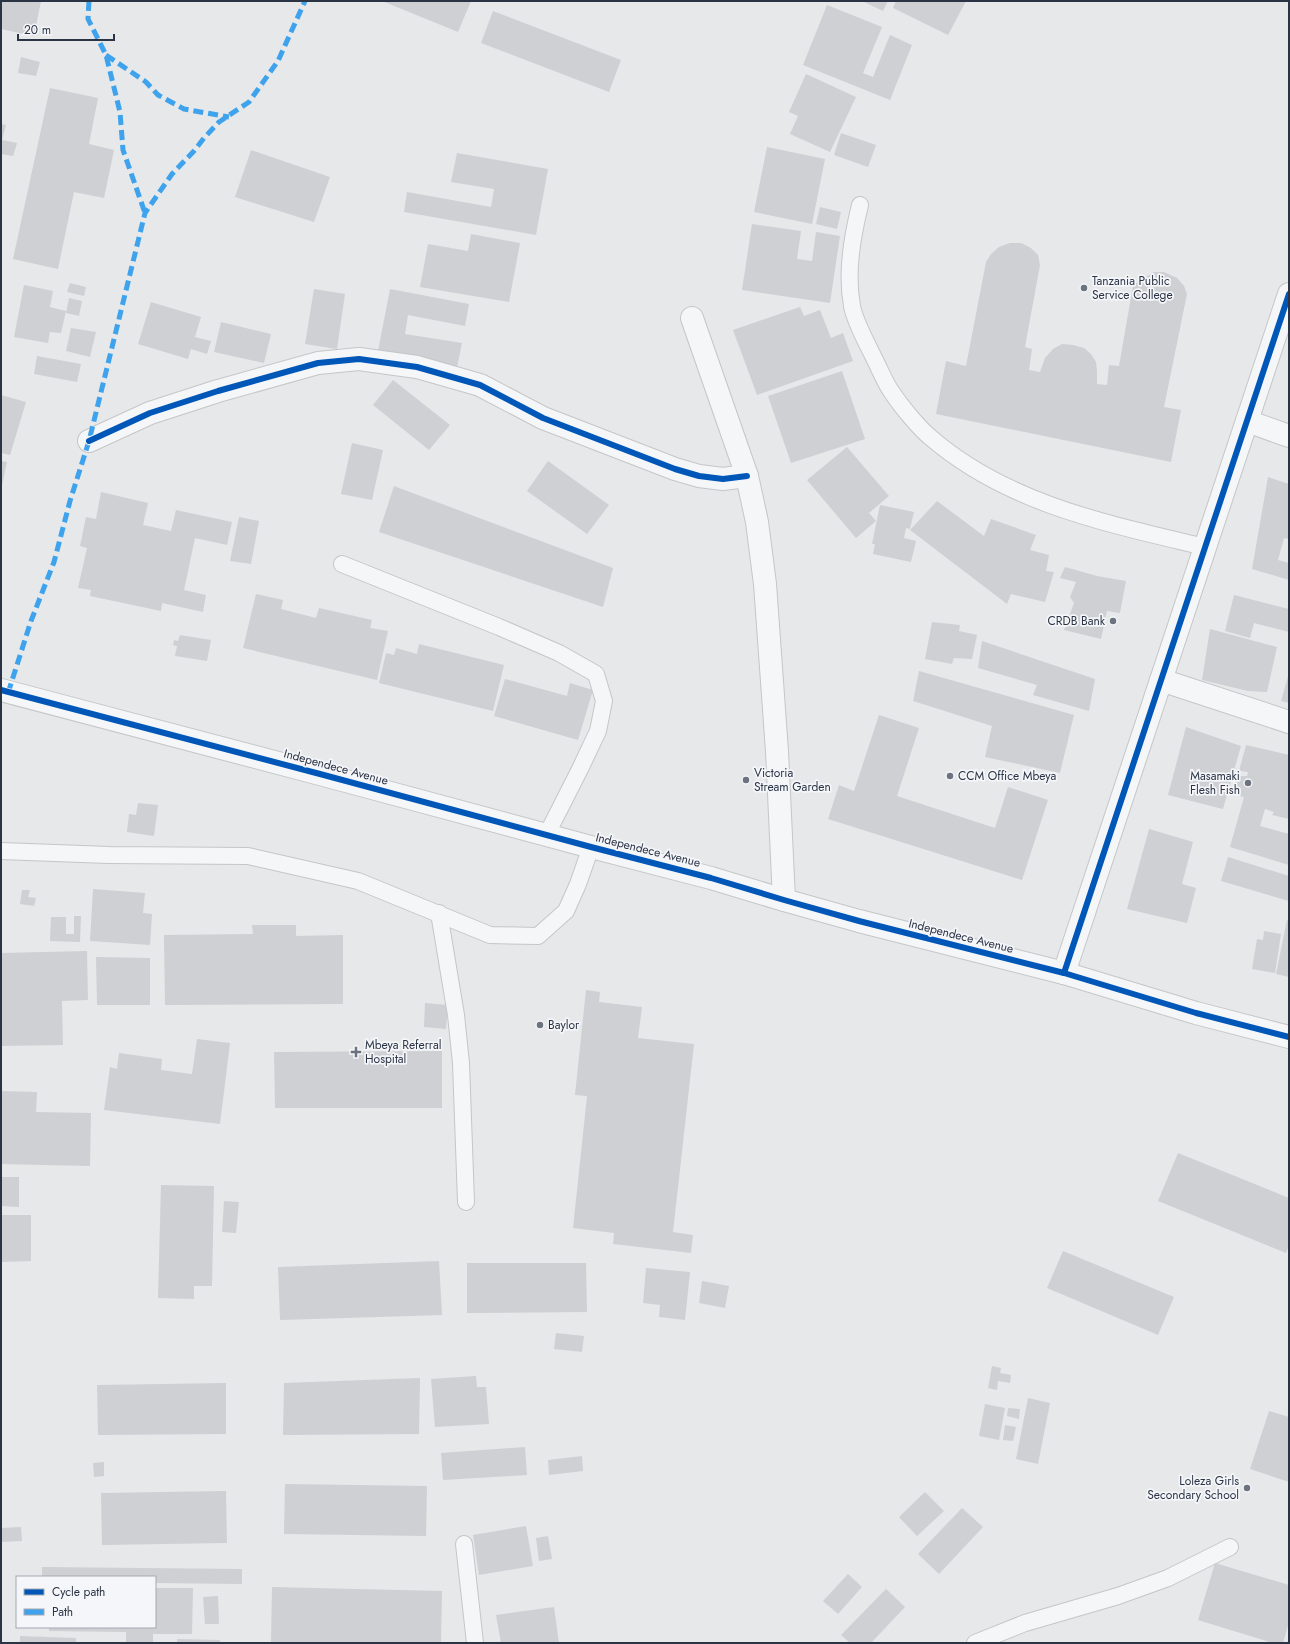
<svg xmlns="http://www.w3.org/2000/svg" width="1290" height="1644" viewBox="0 0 1290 1644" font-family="Jost,sans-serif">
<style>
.building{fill:#ced0d3}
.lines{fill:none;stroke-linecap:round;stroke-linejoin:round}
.service-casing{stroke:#c4c6c8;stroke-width:18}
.minor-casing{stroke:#c4c6c8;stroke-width:24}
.service{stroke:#f5f6f7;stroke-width:16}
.minor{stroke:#f5f6f7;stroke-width:22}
.quiet{stroke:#3ea3ec;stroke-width:5;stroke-dasharray:10 5;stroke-linecap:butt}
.cycleway-casing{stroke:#f4f6f9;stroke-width:8}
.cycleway{stroke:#0057b8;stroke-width:6}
.poi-dot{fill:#6c737f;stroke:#f4f6f9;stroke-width:1.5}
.labels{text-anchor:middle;stroke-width:3.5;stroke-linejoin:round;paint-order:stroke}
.poi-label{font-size:12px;fill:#2b3445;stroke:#f4f6f9;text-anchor:start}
.street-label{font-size:12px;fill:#2b3445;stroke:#f4f6f9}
</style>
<rect width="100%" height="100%" fill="#e6e8ea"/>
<g class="building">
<path d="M1,1h40l-7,35 -33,-7z"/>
<path d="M382,1h89l-13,31z"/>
<path d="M862,1h26l-5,10z"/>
<path d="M896,1h70l-18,34 -55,-27z"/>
<path d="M827,5l55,22 -19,46 10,4 17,-42 22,10 -22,55 -87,-35z"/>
<path d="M493,11l128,49 -12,32 -128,-49z"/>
<path d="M21,57l19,5 -4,14 -18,-3z"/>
<path d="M806,74l50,23 -26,55 -40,-18 8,-18 -9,-4z"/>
<path d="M50,88l48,10 -9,46 25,6 -10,48 -30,-6 -16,77 -45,-10z"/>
<path d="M1,124l5,1 -4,15 15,3 -4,13 -12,-2z"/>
<path d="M841,133l35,12 -8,22 -34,-12z"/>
<path d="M767,147l58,12 -13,65 -58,-12z"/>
<path d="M251,150l79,27 -16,45 -79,-25z"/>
<path d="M457,153l91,16 -12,66 -132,-23 3,-20 84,15 3,-18 -43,-7z"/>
<path d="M820,207l21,5 -4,17 -21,-5z"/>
<path d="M752,224l49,7 -4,28 15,2 4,-29 24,4 -10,67 -88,-13z"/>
<path d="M471,234l49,9 -11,59 -89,-15 8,-43 40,7z"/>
<path d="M1010,243h11l10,5 7,7 2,10 -15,82 7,2 -3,21 11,2 5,-14 8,-9 9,-5 11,1 11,3 7,6 5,8 1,9v13l10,1 2,-20 10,1 14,-80 6,-5 15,-9h10l13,6 7,8 3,8 -23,113 17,3 -10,52 -235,-48 10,-53 20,5 20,-104 5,-8 8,-7z"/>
<path d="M70,283l16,4 -2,9 -17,-4z"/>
<path d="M24,285l29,6 -3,16 16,4 -5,22 -11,-1 -2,11 -34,-6z"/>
<path d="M314,289l31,5 -8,55 -32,-5z"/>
<path d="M390,289l79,15 -4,22 -57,-11 -3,19 57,9 -5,24 -79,-16z"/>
<path d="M69,298l13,3 -3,15 -13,-3z"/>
<path d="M151,302l50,15 -6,20 16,4 -4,13 -16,-5 -3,10 -50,-15z"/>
<path d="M800,307l4,9 16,-6 11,28 12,-5 10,28 -96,34 -24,-65z"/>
<path d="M221,322l50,12 -7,29 -50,-11z"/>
<path d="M71,328l25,4 -6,25 -24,-6z"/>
<path d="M37,356l44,8 -4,18 -43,-8z"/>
<path d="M842,371l23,68 -74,24 -23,-67z"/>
<path d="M393,380l57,45 -21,25 -56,-45z"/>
<path d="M1,395l25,7 -16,53 -9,-2z"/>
<path d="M352,443l31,7 -11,50 -31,-6z"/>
<path d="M847,447l42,49 -20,17 7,8 -20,17 -49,-58z"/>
<path d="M1,461l6,1 -5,23h-1z"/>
<path d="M548,461l61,44 -22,29 -60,-43z"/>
<path d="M1268,477l21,7v55l-5,-1 -6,22 11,3v17l-37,-11z"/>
<path d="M394,486l219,82 -10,39 -224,-75z"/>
<path d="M101,492l47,11 -5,22 28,6 5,-21 56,12 -5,23 -32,-7 -11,52 22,5 -3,17 -41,-9 -1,8 -71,-15 1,-6 -13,-2 9,-40 -7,-2 6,-29 10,2z"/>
<path d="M937,501l47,35 7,-17 45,16 -6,15 19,5 -3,16 8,1 -9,30 -34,-8 -4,10 -97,-74z"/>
<path d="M880,505l34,7 -4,17 -4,-1 -2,10 12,3 -5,21 -38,-8 2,-10h-3z"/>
<path d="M239,517l20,4 -8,43 -21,-3z"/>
<path d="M1065,567l32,9 29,5 -6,32 -13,-2 -6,28 -37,-9 10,-27 -4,-6 6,-15 -16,-4z"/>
<path d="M256,594l27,6 -2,9 35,9 3,-10 53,12 -2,8 18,3 -11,49 -134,-32z"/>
<path d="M1234,595l55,14v23l-35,-9 -4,15 -25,-7z"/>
<path d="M932,622l28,3 -1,6 18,4 -5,24 -18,-1 -2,6 -27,-5z"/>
<path d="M1210,629l67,18 -10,45 -19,-1 -46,-11z"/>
<path d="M180,635l31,5 -4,21 -32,-5 2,-10 -4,-1 1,-5 4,1z"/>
<path d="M982,641l113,38 -6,32 -56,-16 4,-10 -59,-17z"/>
<path d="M419,644l85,21 -11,46 -114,-28 7,-30 8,2 2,-7 21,6z"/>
<path d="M919,671l155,44 -14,58 -75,-16 7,-31 -79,-25z"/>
<path d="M1289,673v30l-8,-2z"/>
<path d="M505,679l62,17 3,-13 23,7 -15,50 -84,-24z"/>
<path d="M879,715l40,13 -22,68 98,32 13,-41 40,13 -26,80 -194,-61 11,-34 15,6z"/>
<path d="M1186,727l55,19 -18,63 -55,-14z"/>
<path d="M1246,745l43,10v64l-17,-4 2,-3 -9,-3 -5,17 29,8v31l-59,-18 14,-50 -11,-3 4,-18h10l1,-4 -9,-1z"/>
<path d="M138,803l20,2 -4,31 -27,-4 2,-18 7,1z"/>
<path d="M1149,829l44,13 -11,42 14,4 -9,35 -60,-14z"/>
<path d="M1228,857l61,19v25l-68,-20z"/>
<path d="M93,889l52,4 -2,20 9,1 -2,31 -60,-4z"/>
<path d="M22,890h8l-2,7 8,1 -2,8 -14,-2z"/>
<path d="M74,916h7l-1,26 -30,-1 1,-24h15v17h8z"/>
<path d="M1287,920l2,1v56l-13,-3z"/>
<path d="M252,925h44v11l47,-1v69l-178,1 -1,-70 89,-1z"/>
<path d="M1264,931l17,3 -6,39 -23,-4 5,-30 6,1z"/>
<path d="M87,951l1,49 -26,1 1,44 -62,1v-93z"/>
<path d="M96,957l54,1v47h-53z"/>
<path d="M586,990l14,2 -1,10 43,5 -4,31 56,6 -21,188 20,3 -2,18 -78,-9 1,-11 -41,-5 14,-132 -12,-1z"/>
<path d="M425,1003l23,2 -2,24 -22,-2z"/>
<path d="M197,1039l33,4 -10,81 -116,-14 6,-43 7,2 2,-16 43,6 -1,11 31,4z"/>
<path d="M442,1051v57h-167l-1,-56z"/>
<path d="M1,1091l36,1 -1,20 55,1 -1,53 -89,-2z"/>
<path d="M1178,1153l111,45v48l-3,7 -128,-52z"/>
<path d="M1,1177h18v30l-18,-1z"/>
<path d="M161,1185l53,1 -2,100h-18v13l-36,-1z"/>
<path d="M224,1201l15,1 -3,31 -14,-1z"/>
<path d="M1,1215h30v46l-30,1z"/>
<path d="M1063,1251l111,46 -16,38 -111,-47z"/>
<path d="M439,1261l3,54 -162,5 -2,-53z"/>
<path d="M467,1263h119l1,49 -120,1z"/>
<path d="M646,1268l44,4 -5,48 -26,-3 1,-12 -17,-2z"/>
<path d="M702,1281l27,5 -4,22 -26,-5z"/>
<path d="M556,1333l28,3 -2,16 -28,-3z"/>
<path d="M992,1366l9,2 -1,5 11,2 -1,8 -12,-2 -1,9 -9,-2z"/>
<path d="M476,1376l1,11h9l3,37 -54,3 -4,-48z"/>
<path d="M420,1378l-1,56 -136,1 1,-52z"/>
<path d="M226,1383v51l-128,1 -1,-50z"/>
<path d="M1028,1398l22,5 -12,61 -22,-5z"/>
<path d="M985,1404l20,4 -6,32 -20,-4z"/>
<path d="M1008,1408l12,1 -1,10 -12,-3z"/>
<path d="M1269,1411l20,6v65l-39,-13z"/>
<path d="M1005,1425l11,2 -3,14 -10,-1z"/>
<path d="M525,1447l2,28 -84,5 -2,-27z"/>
<path d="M582,1456l1,15 -34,4 -1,-15z"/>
<path d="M104,1462v14l-10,1 -1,-14z"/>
<path d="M285,1484l142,2 -1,50 -142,-2z"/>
<path d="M226,1491l1,52 -125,2 -1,-52z"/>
<path d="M925,1492l19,19 -27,25 -18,-19z"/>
<path d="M962,1508l21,19 -44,47 -21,-20z"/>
<path d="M526,1526l7,40 -54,9 -6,-40z"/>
<path d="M21,1527l1,14 -21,1v-14z"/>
<path d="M548,1536l4,23 -13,2 -3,-23z"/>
<path d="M1215,1563l74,22v37l-6,21h-10l-75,-23z"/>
<path d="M42,1567l200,2v15l-87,-1v-6h-113z"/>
<path d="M848,1574l14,13 -24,27 -15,-13z"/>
<path d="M272,1587l170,4 -1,52 -170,-1z"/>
<path d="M155,1588h38l-1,46h-39v9h-27v-11l-77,-1v-4h106z"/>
<path d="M886,1589l19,18 -34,36h-21l-9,-8z"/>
<path d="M218,1596l1,28h-14l-2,-27z"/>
<path d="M554,1607l5,36h-58l-5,-28z"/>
<path d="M20,1636l56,2v5h-56z"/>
<path d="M177,1639l43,1v3h-43z"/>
</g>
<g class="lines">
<g class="service-casing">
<g id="service">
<path d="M860,205c-8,33 -14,67 -8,101 3,17 17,41 24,56 5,10 10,23 17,32 8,12 26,34 37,43 77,67 179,87 275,110"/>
<path d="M342,564l157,63 60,26 37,21 8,27 -6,30 -18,38 -33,65"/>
<path d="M1,851l108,4 139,1 110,25 132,54 48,1 28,-25 12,-27 13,-37"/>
<path d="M439,913l17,102 5,48 5,139"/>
<path d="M464,1544l11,99"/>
<path d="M975,1643l50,-20 93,-27 50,-18 62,-31"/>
</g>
</g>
<g class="minor-casing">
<g id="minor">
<path d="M692,318l55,158 10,46 8,62 12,167 7,149"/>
<path d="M1247,421l42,15"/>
<path d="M89,441l61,-28 68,-22 100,-28 41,-4 58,8 63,18 63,33 132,51 24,7 24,3 24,-3"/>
<path d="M1161,680l128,42"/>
<path d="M1,690l319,84 271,73 120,31 73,22 75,21 205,52 132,40 93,24"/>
<path d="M1064,973l225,-679"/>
</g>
</g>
<use href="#service" class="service"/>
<use href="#minor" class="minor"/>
<g class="quiet">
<path d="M89,1l-1,18 18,36 14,57 3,38 22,63"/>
<path d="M106,55l40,27 12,13 26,14 45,8"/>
<path d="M8,693l23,-72 23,-59 16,-61 19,-60 56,-228 27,-39 22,-23 10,-13 15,-16 30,-20 29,-41 27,-60"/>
</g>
<g class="cycleway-casing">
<g id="cycleway">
<path d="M89,441l61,-28 68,-22 100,-28 41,-4 58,8 63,18 63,33 132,51 24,7 24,3 24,-3"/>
<path d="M1,690l319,84 271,73 120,31 73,22 75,21 205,52 132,40 93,24"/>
<path d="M1064,973l225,-679"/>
</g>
</g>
<use href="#cycleway" class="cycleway"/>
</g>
<g class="poi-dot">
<circle cx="1084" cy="288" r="4"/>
<circle cx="1113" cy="621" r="4"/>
<circle cx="950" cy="776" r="4"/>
<circle cx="746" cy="780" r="4"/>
<circle cx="1248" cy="783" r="4"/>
<circle cx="540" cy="1025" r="4"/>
<path d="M354 1046h4v4h4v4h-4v4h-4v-4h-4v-4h4z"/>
<circle cx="1247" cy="1488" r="4"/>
</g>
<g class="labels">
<g class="poi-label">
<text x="1092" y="285">Tanzania Public<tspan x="1092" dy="14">Service College</tspan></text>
<text x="1105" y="625" text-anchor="end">CRDB Bank</text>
<text x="754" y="777">Victoria<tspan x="754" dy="14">Stream Garden</tspan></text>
<text x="958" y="780">CCM Office Mbeya</text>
<text x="1240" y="780" text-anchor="end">Masamaki<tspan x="1240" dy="14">Flesh Fish</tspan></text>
<text x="548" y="1029">Baylor</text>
<text x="365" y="1049">Mbeya Referral<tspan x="365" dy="14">Hospital</tspan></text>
<text x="1239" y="1485" text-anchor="end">Loleza Girls<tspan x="1239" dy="14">Secondary School</tspan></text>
</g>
<g class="street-label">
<text transform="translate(336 767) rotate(15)" y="4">Independece Avenue</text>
<text transform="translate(648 850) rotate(14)" y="4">Independece Avenue</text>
<text transform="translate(961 936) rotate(14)" y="4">Independece Avenue</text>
</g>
</g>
<rect width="1290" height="1644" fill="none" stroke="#2b3445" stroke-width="4"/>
<rect x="16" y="1576" width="140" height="52" fill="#f4f6f9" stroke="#a4a8b1"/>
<rect x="24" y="1589" width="20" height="6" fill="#0057b8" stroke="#a4a8b1"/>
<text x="52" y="1596" font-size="12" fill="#2b3445">Cycle path</text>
<rect x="24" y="1609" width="20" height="6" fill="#3ea3ec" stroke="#a4a8b1"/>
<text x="52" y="1616" font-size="12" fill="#2b3445">Path</text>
<path d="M18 34v6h96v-6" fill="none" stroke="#2b3445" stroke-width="2"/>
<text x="24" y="34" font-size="12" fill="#2b3445" stroke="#f4f6f9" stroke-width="3" paint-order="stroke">20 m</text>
</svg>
